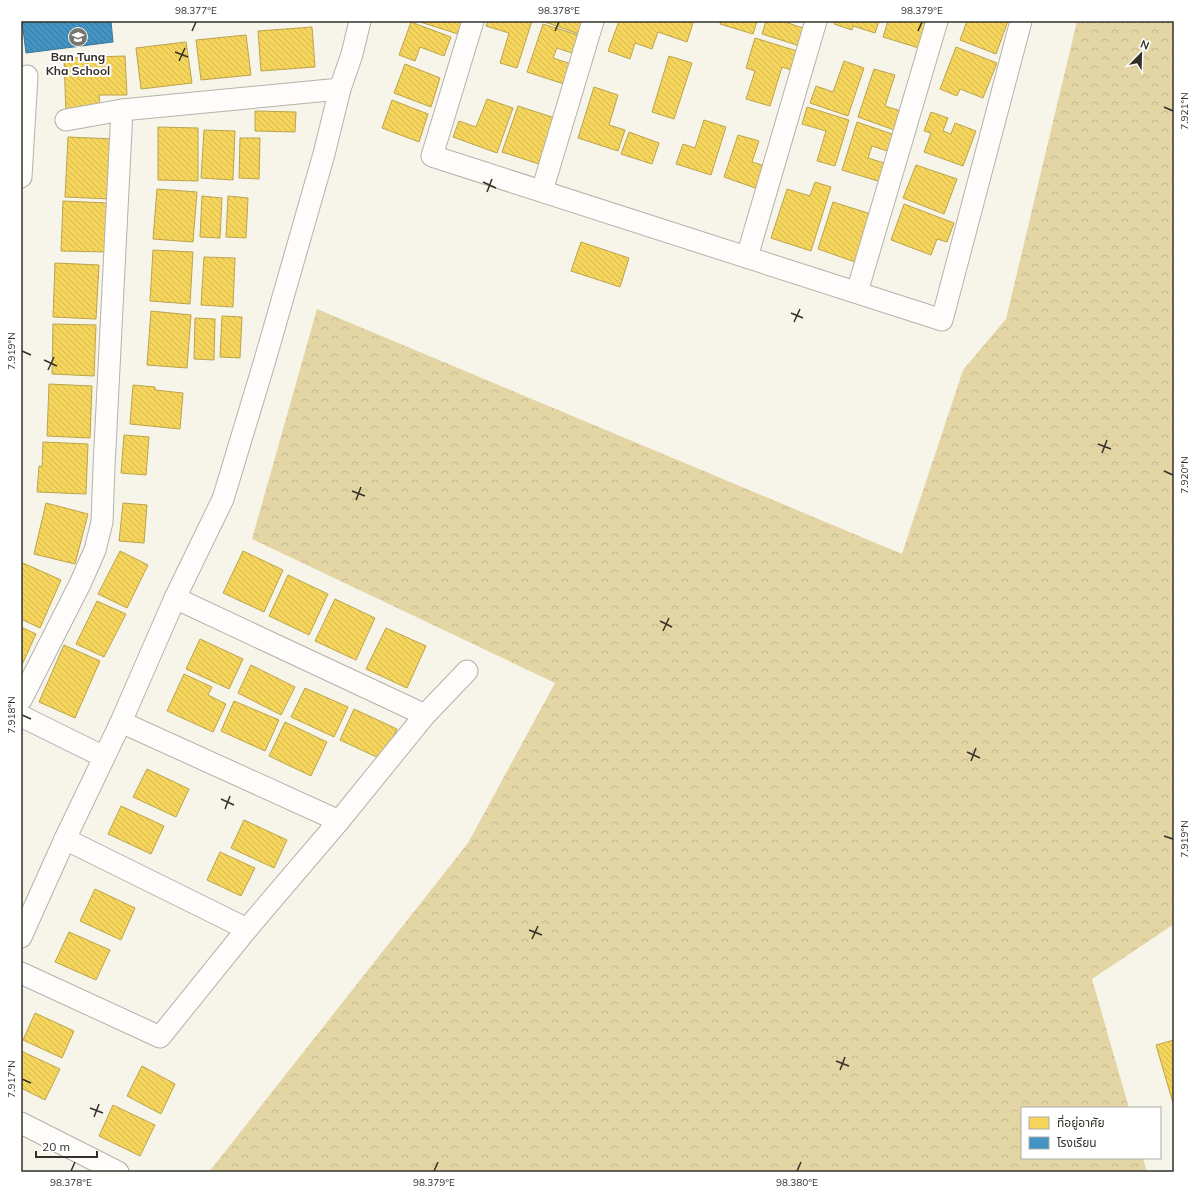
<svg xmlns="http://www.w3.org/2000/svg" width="1195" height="1193" viewBox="0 0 1195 1193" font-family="Mulish,'Noto Sans Thai',sans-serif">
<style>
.forest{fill:url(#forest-crowns)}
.homes{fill:url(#homes-back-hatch);stroke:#bba44d}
.schools{fill:url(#schools-back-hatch);stroke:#3e7595}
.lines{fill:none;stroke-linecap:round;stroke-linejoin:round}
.street-casing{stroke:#b4b2aa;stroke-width:23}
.street{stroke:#fefdfc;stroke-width:21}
.ticks{fill:none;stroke:#323029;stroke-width:1.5}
.labels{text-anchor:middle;stroke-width:4;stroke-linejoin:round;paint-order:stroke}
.poi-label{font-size:12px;font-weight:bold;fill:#323029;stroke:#fff}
.neatline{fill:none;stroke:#323029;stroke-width:1.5}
.ticks-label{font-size:10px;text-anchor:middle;fill:#323029}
</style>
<defs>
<pattern id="forest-crowns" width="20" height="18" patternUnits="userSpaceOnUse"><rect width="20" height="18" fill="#e4d6a4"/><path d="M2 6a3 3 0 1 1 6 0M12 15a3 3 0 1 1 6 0" fill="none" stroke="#c4b88d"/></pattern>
<pattern id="homes-back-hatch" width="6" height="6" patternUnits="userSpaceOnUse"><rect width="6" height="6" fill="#f6d55c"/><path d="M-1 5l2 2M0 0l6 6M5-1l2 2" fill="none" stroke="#d3b750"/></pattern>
<pattern id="schools-back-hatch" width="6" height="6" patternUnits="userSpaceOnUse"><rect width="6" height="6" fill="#4393c3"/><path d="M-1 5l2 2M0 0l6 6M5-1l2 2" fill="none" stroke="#39789e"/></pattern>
</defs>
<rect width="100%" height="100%" fill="#f7f4ea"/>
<path class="forest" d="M1077,21h97v903l-82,55 37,129h-107v50h121l4,14h-938l259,-329 87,-160 -303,-144 65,-230 585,245 61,-184 43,-51z"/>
<g class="homes">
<path d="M417,21h45l-4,13z"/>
<path d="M488,21h44l-15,47 -17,-5 9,-30 -23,-7z"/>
<path d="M542,21h41l-4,13z"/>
<path d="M619,21h70l4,2 -6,19 -29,-10 -6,17 -17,-6 -5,16 -22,-8z"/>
<path d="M721,21h36l-4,13 -33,-10z"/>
<path d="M766,21h19v1l21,7 -6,17 -38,-12z"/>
<path d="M835,21h44l-4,12 -22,-7 -1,4 -18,-6z"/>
<path d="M888,21h41l-7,28 -39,-12z"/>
<path d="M967,21h41l-12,33 -36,-14z"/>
<path d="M411,22l40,15 -7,19 -24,-9 -5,14 -16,-6z"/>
<path d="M543,24l38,12 -6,18 -18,-6 -4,10 18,6 -7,20 -37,-12z"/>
<path d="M312,27l3,40 -54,4 -3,-40z"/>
<path d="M246,35l5,40 -50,5 -5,-40z"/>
<path d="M755,38l42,13 -6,19 -9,-3 -12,39 -24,-7 9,-28 -9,-3z"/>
<path d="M186,42l6,41 -51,6 -5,-41z"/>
<path d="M956,47l41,16 -14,35 -23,-9 -3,7 -17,-7z"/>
<path d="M125,56l2,39h-28l1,18 -34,1 -2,-56z"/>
<path d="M669,56l23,7 -18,56 -22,-7z"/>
<path d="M844,61l20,7 -16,48 -38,-13 6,-17 17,6z"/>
<path d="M405,64l35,14 -9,29 -37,-14z"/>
<path d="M874,69l21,6 -10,31 19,6 -7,19 -39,-14z"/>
<path d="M594,87l24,8 -9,30 16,5 -7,21 -40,-13z"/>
<path d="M487,99l26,9 -16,45 -44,-16 6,-16 17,6z"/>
<path d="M392,100l36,14 -9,28 -37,-14z"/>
<path d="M518,106l37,12 -16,46 -37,-12z"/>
<path d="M807,107l42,13 -14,46 -18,-5 9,-30 -24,-7z"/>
<path d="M255,111l41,1 -1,20 -40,-1z"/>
<path d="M931,112l17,6 -5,13 8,3 4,-11 21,8 -13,35 -39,-14 7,-19 -7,-2z"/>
<path d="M704,120l22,7 -15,48 -35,-11 7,-20 12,4z"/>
<path d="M857,122l38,13 -5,17 -18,-6 -4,12 19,6 -6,18 -39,-12z"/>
<path d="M158,127l40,1v53l-40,-1z"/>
<path d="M204,130l31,1 -2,49 -32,-2z"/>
<path d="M629,132l30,11 -7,21 -31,-10z"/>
<path d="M738,135l21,6 -7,21 13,4 -7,23 -34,-12z"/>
<path d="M68,137l45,2 -3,60 -45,-2z"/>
<path d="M240,138h20l-1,41 -20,-1z"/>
<path d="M916,165l41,14 -13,35 -41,-16z"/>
<path d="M815,182l16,5 -20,64 -40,-13 16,-49 23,7z"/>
<path d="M157,189l40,3 -4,50 -40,-3z"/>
<path d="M202,196l20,2 -2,40 -20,-1z"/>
<path d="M228,196l20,2 -2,40 -20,-1z"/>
<path d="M63,201l45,2 -1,49 -46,-1z"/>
<path d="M833,202l38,12 -13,49 -40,-14z"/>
<path d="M904,204l50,19 -7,19 -10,-3 -6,16 -40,-15z"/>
<path d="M581,242l48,16 -9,29 -49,-16z"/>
<path d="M153,250l40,2 -3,52 -40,-3z"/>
<path d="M204,257l31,1 -2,49 -32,-2z"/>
<path d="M55,263l44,2 -3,54 -43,-2z"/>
<path d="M151,311l40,4 -4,53 -40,-3z"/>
<path d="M222,316l20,1 -2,41 -20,-1z"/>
<path d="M195,318l20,1 -1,41 -20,-1z"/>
<path d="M53,324l43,1 -2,51 -42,-2z"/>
<path d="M49,384l43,2 -2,52 -43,-2z"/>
<path d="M133,385l22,2v3l28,3 -3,36 -50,-5z"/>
<path d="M124,435l25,2 -3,38 -25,-2z"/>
<path d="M43,442l45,2 -2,50 -49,-2 2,-26 3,1z"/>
<path d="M46,503l42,11 -13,50 -41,-10z"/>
<path d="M123,503l24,2 -3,38 -25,-2z"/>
<path d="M120,551l28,14 -21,43 -29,-14z"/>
<path d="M243,551l40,19 -19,42 -41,-19z"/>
<path d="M23,563l38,17 -21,48 -19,-9v-53z"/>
<path d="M288,575l40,19 -19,41 -40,-19z"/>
<path d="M335,599l40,19 -19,42 -41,-19z"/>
<path d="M97,601l29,13 -22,43 -28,-13z"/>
<path d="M21,627l15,7 -15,33z"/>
<path d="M386,628l40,18 -19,42 -41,-19z"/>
<path d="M200,639l43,20 -14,30 -43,-20z"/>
<path d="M64,645l36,16 -25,57 -36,-16z"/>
<path d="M251,665l44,22 -14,28 -43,-22z"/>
<path d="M184,674l28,13 -4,8 18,9 -13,28 -46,-21z"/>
<path d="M305,688l43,19 -14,30 -43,-20z"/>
<path d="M234,701l45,19 -14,31 -44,-20z"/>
<path d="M354,709l43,20 -14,31 -43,-20z"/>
<path d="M285,722l42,20 -16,34 -42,-20z"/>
<path d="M147,769l42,20 -13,28 -43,-20z"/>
<path d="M121,806l43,20 -13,28 -43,-20z"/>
<path d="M244,820l43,20 -13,28 -43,-20z"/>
<path d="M220,852l35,16 -14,28 -34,-16z"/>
<path d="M95,889l40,19 -14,32 -41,-19z"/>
<path d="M69,932l41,18 -14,30 -41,-18z"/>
<path d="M35,1013l39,18 -12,27 -39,-18z"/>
<path d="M1174,1040v62l-1,1 -17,-58z"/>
<path d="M21,1051l39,18 -15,31 -24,-12z"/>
<path d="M142,1066l33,18 -14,30 -34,-18z"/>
<path d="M113,1105l42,20 -15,31 -41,-20z"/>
</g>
<path class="schools" d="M22,21h89l2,21 -87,11z"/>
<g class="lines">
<g class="street-casing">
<g id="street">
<path d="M473,21l-41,135 510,164 79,-299"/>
<path d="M66,120l56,-10 218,-21"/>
<path d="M21,177l6,-101"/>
<path d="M542,191l51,-170"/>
<path d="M747,257l69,-236"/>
<path d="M857,292l80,-271"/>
<path d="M175,598l250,117"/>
<path d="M21,700l59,-116 15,-34 7,-28 2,-55 18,-357"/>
<path d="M21,716l83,41"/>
<path d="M121,722l218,99"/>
<path d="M65,839l182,90"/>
<path d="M21,937l44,-98 56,-117 54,-124 48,-99 42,-139 59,-206 16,-65 12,-35 8,-33"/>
<path d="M21,973l139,64 87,-108 92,-108 86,-106 42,-44"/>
<path d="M21,1123l97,49"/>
</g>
</g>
<use href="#street" class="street"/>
</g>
<path class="ticks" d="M192,31l4,-9M555,31l4,-9M918,31l4,-9M175,52l13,5M179,61l6,-13M1164,107l9,4M483,182l13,6M487,192l5,-13M791,313l12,5M794,322l6,-13M22,351l9,4M44,360l13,6M48,370l6,-13M1098,444l13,5M1102,453l5,-13M1164,471l9,4M352,491l13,5M356,500l5,-13M660,621l12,6M663,631l6,-13M22,715l9,4M967,752l13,6M971,761l5,-13M221,799l13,6M225,809l5,-13M1164,836l9,3M529,930l13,5M532,939l6,-13M836,1061l13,5M840,1070l5,-13M22,1079l9,4M90,1108l13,5M94,1117l5,-13M71,1171l4,-9M434,1171l4,-9M797,1171l4,-9"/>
<defs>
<g id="school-disc" transform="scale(1)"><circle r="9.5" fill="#77756d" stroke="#fff"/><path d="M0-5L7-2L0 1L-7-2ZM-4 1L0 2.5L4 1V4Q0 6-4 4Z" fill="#fff"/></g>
</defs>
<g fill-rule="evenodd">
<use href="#school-disc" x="78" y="37"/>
</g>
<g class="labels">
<g class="poi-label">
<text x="78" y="61">Ban Tung<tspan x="78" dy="14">Kha School</tspan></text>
</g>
</g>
<rect width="1195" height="1193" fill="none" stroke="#ffffff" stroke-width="44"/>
<rect x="1021" y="1107" width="140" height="52" fill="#ffffff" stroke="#adaca9"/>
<rect x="1029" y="1117" width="20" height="12" fill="#f6d55c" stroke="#adaca9"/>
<text x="1057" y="1127" font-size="12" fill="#323029">ที่อยู่อาศัย</text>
<rect x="1029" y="1137" width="20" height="12" fill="#4393c3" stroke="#adaca9"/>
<text x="1057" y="1147" font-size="12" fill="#323029">โรงเรียน</text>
<g transform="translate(1141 54) rotate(23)" stroke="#ffffff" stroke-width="3" paint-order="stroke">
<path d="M0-3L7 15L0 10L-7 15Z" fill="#323029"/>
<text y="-6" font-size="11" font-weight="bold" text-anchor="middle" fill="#323029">N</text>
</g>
<path d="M36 1151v6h61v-6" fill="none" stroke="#323029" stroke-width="2"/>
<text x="42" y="1151" font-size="12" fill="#323029" stroke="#ffffff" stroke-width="3" paint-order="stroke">20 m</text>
<rect x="22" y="22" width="1151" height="1149" class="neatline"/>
<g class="ticks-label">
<text x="196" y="14">98.377°E</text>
<text x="559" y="14">98.378°E</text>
<text x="922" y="14">98.379°E</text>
<text transform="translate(1184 111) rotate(-90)" y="4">7.921°N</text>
<text transform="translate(11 351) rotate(-90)" y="4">7.919°N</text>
<text transform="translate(1184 475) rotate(-90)" y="4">7.920°N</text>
<text transform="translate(11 715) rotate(-90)" y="4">7.918°N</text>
<text transform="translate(1184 839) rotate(-90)" y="4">7.919°N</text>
<text transform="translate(11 1079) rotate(-90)" y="4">7.917°N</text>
<text x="71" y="1186">98.378°E</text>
<text x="434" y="1186">98.379°E</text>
<text x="797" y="1186">98.380°E</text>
</g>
</svg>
